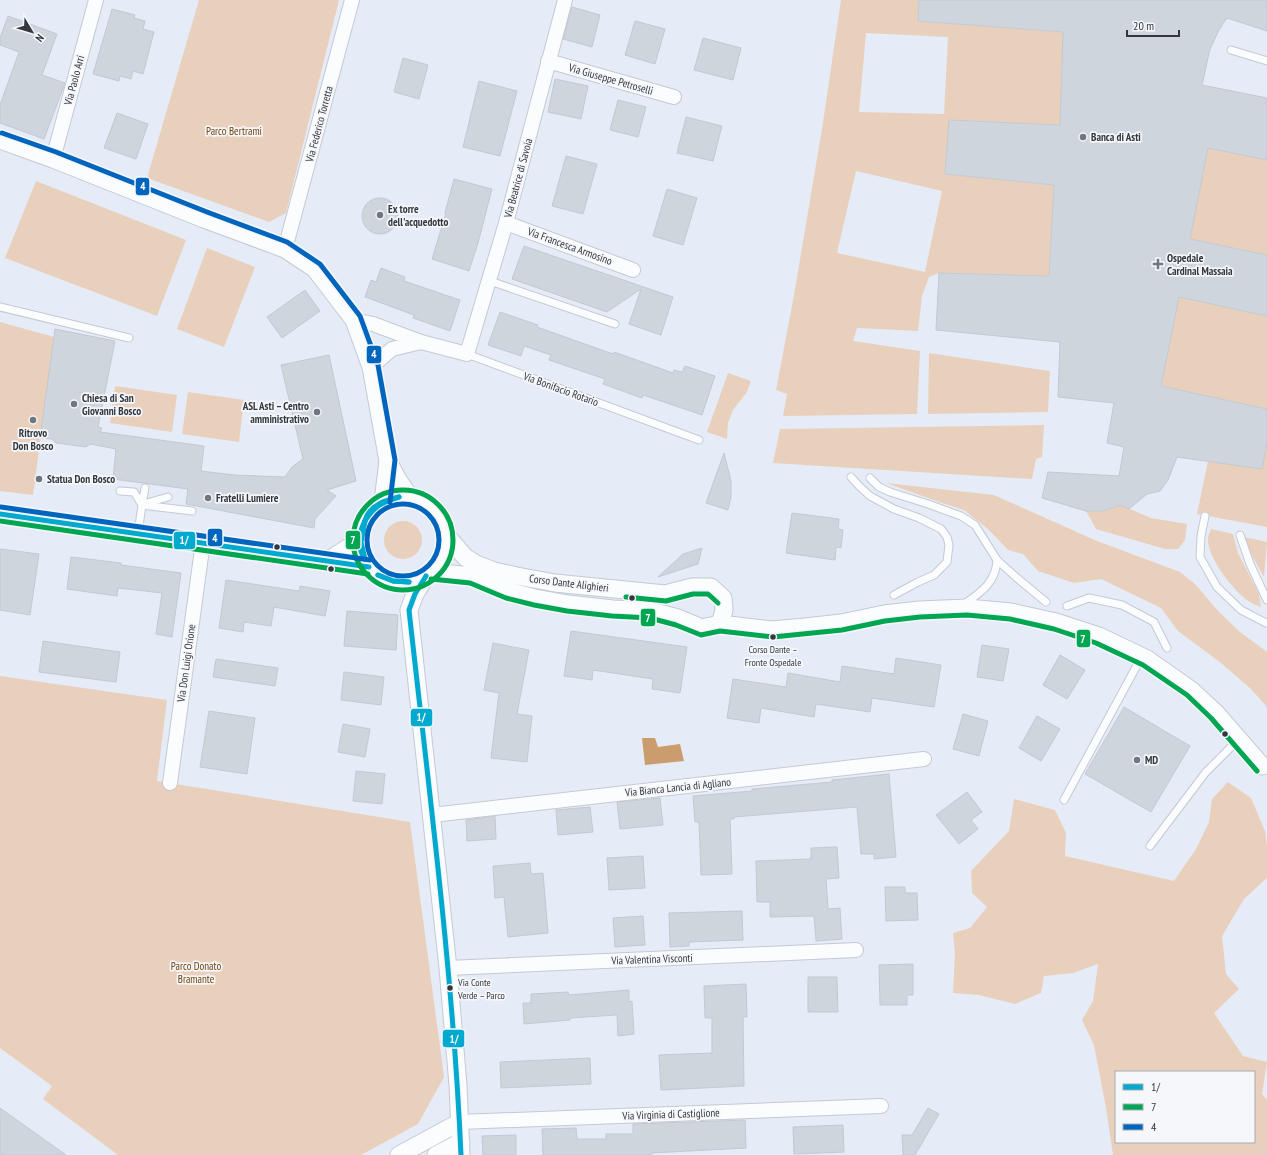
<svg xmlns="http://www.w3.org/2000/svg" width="1267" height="1155" viewBox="0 0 1267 1155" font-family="'PT Sans Narrow',sans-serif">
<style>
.green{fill:#e9d0bd;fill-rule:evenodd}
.water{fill:#cb9c6c}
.building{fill:#cfd5dd;stroke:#c3c9d2}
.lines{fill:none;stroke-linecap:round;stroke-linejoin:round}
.service-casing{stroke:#c4cad2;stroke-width:9}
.minor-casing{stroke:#c4cad2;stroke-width:16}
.tertiary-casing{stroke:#c4cad2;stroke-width:19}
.service{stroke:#fbfcfe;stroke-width:7}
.minor{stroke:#fbfcfe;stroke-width:14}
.tertiary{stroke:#fbfcfe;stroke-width:17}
.bus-1-casing{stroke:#f5f7fb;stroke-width:8}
.bus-2-casing{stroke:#f5f7fb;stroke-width:8}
.bus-3-casing{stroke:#f5f7fb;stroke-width:8}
.bus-1{stroke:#00a9ce;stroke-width:5}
.bus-2{stroke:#00a651;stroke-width:5}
.bus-3{stroke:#0065bd;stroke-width:5}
.poi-dot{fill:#71777f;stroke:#f5f7fb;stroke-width:1.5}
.bus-dot{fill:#33383f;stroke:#f5f7fb;stroke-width:1.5}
.labels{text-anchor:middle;stroke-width:3.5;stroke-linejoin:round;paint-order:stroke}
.bus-label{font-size:10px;fill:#33383f;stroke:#f5f7fb}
.street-label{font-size:11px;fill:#33383f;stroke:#f5f7fb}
.park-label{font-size:11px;fill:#72420b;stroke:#f5f7fb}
.poi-label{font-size:11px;font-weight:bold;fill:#33383f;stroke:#f5f7fb;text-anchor:start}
.line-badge{stroke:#f5f7fb;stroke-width:1.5}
.badge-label{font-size:11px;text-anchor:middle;font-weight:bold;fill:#fff}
</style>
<rect width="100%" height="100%" fill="#e5ecf7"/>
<g class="green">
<path d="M199,0h140l-53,213 -17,9 -122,-44z"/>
<path d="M841,0h78l-1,21 145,11 -3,93 -110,-4 -5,53 109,11 -5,91 -110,-3 -10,4 -7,19 -4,35 -61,-3 -4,13 67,10 -3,63 -134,2 4,-22 -11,-4 18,-95 28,-166zM866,33l82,4 -4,77 -85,-2zM856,171l86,20 -17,81 -88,-19z"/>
<path d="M1208,148l59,12v95l-77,-16z"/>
<path d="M36,181l150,59 -29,76 -152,-58z"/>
<path d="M207,248l48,19 -31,80 -47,-18z"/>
<path d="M1179,297l88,19v93l-106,-23z"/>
<path d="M0,322l54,15 -21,158 -33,-4z"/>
<path d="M929,353l121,18 -2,41 -120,2z"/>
<path d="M728,373l23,8 -4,11 -14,18 -5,13 -1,16 -20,-7z"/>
<path d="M115,386l62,9 -5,37 -62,-9z"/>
<path d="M188,392l56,8 -5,42 -57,-8z"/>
<path d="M1044,425l-2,32 -6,2 -4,20 -259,-16 7,-34z"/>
<path d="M1267,443v84l-70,-13 11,-53 54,8z"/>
<path d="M886,483l108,12 103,46 83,31 15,12 24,28 21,20 27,20v55l-16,-18 -30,-26 -43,-32 -17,-23 -60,-29 -27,4 -36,-12 -15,-17 -15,-4 -20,-21 -24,-19 -22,-7z"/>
<path d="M1120,505l31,13 36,6 -2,16 -7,9h-13l-69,-20 -10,-18h18z"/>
<circle cx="403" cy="540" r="19"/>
<path d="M1211,529l22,5 5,19 21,41 2,13c-5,-2 -10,-4 -14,-7 -15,-11 -40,-43 -39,-62 0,-3 2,-6 3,-9z"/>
<path d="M1244,537l23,5 -3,35 -13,-23z"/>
<path d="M0,676l167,24 -10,81 253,41 34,255 -26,47 -57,31h-243l-75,-56 9,-13 -52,-38z"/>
<path d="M1228,782l23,16 14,33 2,16v31l-23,21 -22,37 4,38 13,15 -25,24 29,43 24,6 -5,32 5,6v55h-154l-7,-47 -12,-63 -12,-25 11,-19 5,-37 -25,9 -29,3 -3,17 -26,11 -36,-9 -26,-2 2,-39 -2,-21 17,-5 17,-21 -15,-14 -1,-22 38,-40 5,-32 41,11 11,23 -1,23 109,25 22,-32 13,-27 3,-23zM1116,1072h138v70h-138z"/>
</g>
<path class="water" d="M642,738h13l3,9 22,-3 4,17 -39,4z"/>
<g class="building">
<path d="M919,0h348v31l-40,-13 -8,12 -9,19 -8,36 65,13v62l-59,-12 -18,91 77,16v61l-88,-19 -18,89 106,23v34l-5,26 -85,-12 -9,23 -8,11 -13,3 -18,15 -9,-4 -16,6h-18l-44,-13 6,-26 71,4 5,-29 -17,-4 7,-40 -56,-6 2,-55 -124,-12 3,-57 110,3 5,-91 -109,-11 4,-54 111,5 3,-93 -145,-11z"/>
<path d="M572,7l28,8 -8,32 -29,-8z"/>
<path d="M112,9l23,6 -1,3 11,3 -2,8 11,3 -11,42 -10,-3 -2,8 -11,-3 -1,5 -26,-7z"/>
<path d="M8,16l49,18 -15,41 23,8 -21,56 -44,-16v-18l19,-53 -19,-7v-7z"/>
<path d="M635,21l30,8 -10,35 -30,-9z"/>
<path d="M703,38l38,10 -8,32 -39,-10z"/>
<path d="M403,58l25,7 -9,34 -25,-7z"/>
<path d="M555,79l33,7 -7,33 -33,-7z"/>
<path d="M479,81l38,10 -17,65 -37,-9z"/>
<path d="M618,100l28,7 -8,30 -28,-7z"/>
<path d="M117,113l31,11 -12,35 -32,-11z"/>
<path d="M686,117l36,9 -9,35 -36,-8z"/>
<path d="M566,156l31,8 -14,50 -31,-8z"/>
<path d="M454,179l38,10 -14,54 -9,28 -37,-12 14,-46h-1z"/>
<path d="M667,189l30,9 -14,47 -30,-9z"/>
<circle cx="380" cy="216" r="18"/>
<path d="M524,246l149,51 -12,38 -32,-11 12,-35 -34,23 -95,-33z"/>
<path d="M381,268l24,9 -1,4 56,19 -10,31 -37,-13 1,-3 -49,-18 6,-17 5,2z"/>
<path d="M305,290l15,21 -38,27 -15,-21z"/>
<path d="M500,312l38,13 -1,2 76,27 1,-2 59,21 1,-3 8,2 3,-6 30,10 -13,39 -59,-20 -1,3 -39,-14 2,-5 -56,-19 2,-5 -27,-9 -3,10 -33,-11z"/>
<path d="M55,329l60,12 -17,86 4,1 -2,4 104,14 -3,25 33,4 51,2 7,-10 11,-8 -22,-94 48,-10 27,126 -29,9 9,6 -21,23 -1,9 -128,-24 2,-15 -75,-10 3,-30 -26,-5 -4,3 -30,-4 -4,-4 -12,-1z"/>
<path d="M724,453l7,28v16l-3,13 -22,-7z"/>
<path d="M792,513l47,6 -1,10 5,1 -2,18 -5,-1 -1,13 -49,-7z"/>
<path d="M702,548l-4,16 -40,13 25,-23z"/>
<path d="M0,549l39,5 -9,61 -30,-5z"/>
<path d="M71,557l50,6v2l60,8 -9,64 -16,-3 6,-41 -44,-5 -1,8 -50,-7z"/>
<path d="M226,580l73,11 1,-5 30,5 -5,25 -51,-9 -3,19 -27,-4 -1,10 -24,-4z"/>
<path d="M347,611l51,4 -2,35 -52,-4z"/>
<path d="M571,631l116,16 -7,46 -28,-4 1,-10 -60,-9 -1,10 -28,-4z"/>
<path d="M43,641l77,11 -4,30 -77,-10z"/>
<path d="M493,643l36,7 -12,64 15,2 -5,46 -36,-4 8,-65 -15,-3z"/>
<path d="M982,645l27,4 -6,32 -26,-4z"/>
<path d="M1060,655l25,15 -18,29 -24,-14z"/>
<path d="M896,658l45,7 -7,42 -62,-9 -2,14 -54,-8 -2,13 -53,-9 -2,15 -32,-5 6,-39 53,8 2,-14 52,9 2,-16 52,8z"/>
<path d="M216,659l62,9 -3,18 -62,-9z"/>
<path d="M344,672l40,5 -3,28 -40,-5z"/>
<path d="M1124,707l66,39 -39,66 -66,-38z"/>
<path d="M209,711l46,7 -8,56 -47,-7z"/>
<path d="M963,714l25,7 -9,35 -26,-7z"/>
<path d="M1037,716l23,13 -19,32 -22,-13z"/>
<path d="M343,724l27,5 -5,28 -27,-5z"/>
<path d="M356,771l29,3 -3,30 -29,-3z"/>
<path d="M889,774l7,83 -22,2v-5h-13l-4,-47 -123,10v2h-4l2,55 -31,1 -2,-53h-4l-2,-26 59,-5v-2l80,-7v-2z"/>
<path d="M967,792l15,20 -11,8 7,9 -19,15 -23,-29z"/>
<path d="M660,798l3,27 -43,4 -3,-27z"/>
<path d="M590,807l3,25 -35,3 -2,-25z"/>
<path d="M495,816l1,23 -29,2 -1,-21z"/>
<path d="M837,847l2,31 -13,1 2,30 12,-1 2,31 -26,2 -2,-25 -44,1v-15h-13l-1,-41 55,-2v-11z"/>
<path d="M643,856l2,32 -36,2 -2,-32z"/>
<path d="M530,863l1,11 12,-1 5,60 -40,4 -4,-40 -9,1 -2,-32z"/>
<path d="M885,887h20v6h12l1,27 -32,1z"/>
<path d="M742,911l1,29 -54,2v4l-19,1 -1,-34z"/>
<path d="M643,916l2,29 -30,2 -2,-29z"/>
<path d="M913,964v31h-6v10h-27l-1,-40z"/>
<path d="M808,977h29l1,35h-30z"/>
<path d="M746,984l1,33h-4l1,69 -83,4 -2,-35 53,-2v-35h-7l-1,-32z"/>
<path d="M629,990v12l3,-1 2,33 -16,2 -1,-21 -47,3v2l-46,4 -1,-21h8v-9l37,-2 1,3z"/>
<path d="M590,1058l1,26 -90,4 -1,-26z"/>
<path d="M0,1108l66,47h-66z"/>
<path d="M928,1108l11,6 -24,41h-12l-1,-20h10z"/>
<path d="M745,1120l1,28 -95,5 1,2h-109l-1,-26 34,-1 1,11h29v-5h27v-10z"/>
<path d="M843,1125l1,27 -50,2 -1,-27z"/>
<path d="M516,1135v20h-33l-1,-19z"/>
</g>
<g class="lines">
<g class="service-casing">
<g id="service">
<path d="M1231,50l36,11"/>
<path d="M490,281l125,43"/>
<path d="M0,307l129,31"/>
<path d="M467,354l232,86"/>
<path d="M851,477l8,9 11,10 24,13 25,9 22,11 6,8 2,8 -2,17 -13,13 -16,7 -24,13"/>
<path d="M870,478l9,9 11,5 38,12 33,12 14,9 22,35 20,18 29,24"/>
<path d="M145,488l-3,17 50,6"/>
<path d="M120,491l14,1 8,13 -4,28"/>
<path d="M147,503l21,-6"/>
<path d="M1205,516l-4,20 -1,21 17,30 24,23 25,13"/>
<path d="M1240,535l10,29 17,36"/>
<path d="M963,605c17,-12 33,-22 34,-45"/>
<path d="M1067,606l22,-8 33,7 32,17 13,26"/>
<path d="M1064,800l78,-144"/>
<path d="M1150,846l56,-74 33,-33"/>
</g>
</g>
<g class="minor-casing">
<g id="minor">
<path d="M548,61l126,36"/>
<path d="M53,159l43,-159"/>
<path d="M506,223l127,47"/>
<path d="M285,249l67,-249"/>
<path d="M354,320l19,4 48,18 46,12 39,-131 59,-223"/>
<path d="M371,367l21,-18 29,-7"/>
<path d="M170,783l33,-241"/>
<path d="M432,815l492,-56"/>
<path d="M448,968l408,-18"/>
<path d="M460,1122l421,-16"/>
</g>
</g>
<g class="tertiary-casing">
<g id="tertiary">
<path d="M0,140l53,19 151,60 81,30 30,20 39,51 17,47 17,94 -5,40"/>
<path d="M388,461l10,19 12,17"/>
<circle cx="403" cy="540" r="43"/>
<path d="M0,514l369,53"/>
<path d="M446,535l19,22 11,7 18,7 23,5 38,7 110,11 27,-7h19l12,11 1,12 -4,14"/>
<path d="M329,560l31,-20"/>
<path d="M432,572l40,4 36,15 27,7 33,6 45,5 38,2 27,7 24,10 18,-4 52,6 33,-3 36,-4 43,-9 35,-4 48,-2 44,4 45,10 43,14 48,23 44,31 25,23 46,53"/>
<path d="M426,576l-11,18 -6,16 39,358 10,117 3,70"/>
<path d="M399,1155l61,-33"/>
<path d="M436,1155l25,-13"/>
</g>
</g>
<use href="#service" class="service"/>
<use href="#minor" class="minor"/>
<use href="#tertiary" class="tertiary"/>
<g class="bus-1-casing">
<g id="bus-1">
<path d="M0,514l369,53"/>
<path d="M365,521c4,-16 21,-21 34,-24"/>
<path d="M365,521c9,-15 18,-19 34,-24"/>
<path d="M365,559c-8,-10 -6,-28 0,-38"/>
<path d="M365,559l-4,-17 4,-21"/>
<path d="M378,575l15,6 16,1"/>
<path d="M378,575l15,6 16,1"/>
<path d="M426,576l-11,18 -6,16c20,181 44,363 52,545"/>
</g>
</g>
<g class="bus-2-casing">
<g id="bus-2">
<circle cx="403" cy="540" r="50"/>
<path d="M0,521l368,53"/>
<path d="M431,579l39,4 36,15 28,7 33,6 45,5 38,2 26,7 25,10 19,-4 53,6 69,-7 43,-9 35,-4 47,-2 43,4 44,10 42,14 47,22 44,30 24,23 46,53"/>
<path d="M626,597l40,4 27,-7h15l10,9"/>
</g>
</g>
<g class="bus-3-casing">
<g id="bus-3">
<path d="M2,133l54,19 151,60 80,30 33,22 40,52 18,49 17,95 -5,42"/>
<circle cx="403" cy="540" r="36"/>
<path d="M1,507l369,53"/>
</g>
</g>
<use href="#bus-1" class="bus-1"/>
<use href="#bus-2" class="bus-2"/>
<use href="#bus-3" class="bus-3"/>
</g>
<g class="poi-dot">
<circle cx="1083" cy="137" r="4"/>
<circle cx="380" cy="215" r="4"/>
<path d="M1156 258h4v4h4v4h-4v4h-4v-4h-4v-4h4z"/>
<circle cx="74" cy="404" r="4"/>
<circle cx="317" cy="412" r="4"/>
<circle cx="33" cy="420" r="4"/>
<circle cx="39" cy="479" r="4"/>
<circle cx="208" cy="498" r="4"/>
<circle cx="1137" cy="760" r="4"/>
</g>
<g class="bus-dot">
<circle cx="277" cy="547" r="3.5"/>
<circle cx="331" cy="569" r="3.5"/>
<circle cx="632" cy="598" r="3.5"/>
<circle cx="773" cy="637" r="3.5"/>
<circle cx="1225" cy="734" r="3.5"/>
<circle cx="450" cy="988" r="3.5"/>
</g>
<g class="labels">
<g class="bus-label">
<text x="773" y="653">Corso Dante –<tspan x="773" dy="13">Fronte Ospedale</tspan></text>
<text x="458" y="986" text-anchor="start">Via Conte<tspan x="458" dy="13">Verde – Parco</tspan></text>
</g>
<g class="street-label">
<text transform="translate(611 79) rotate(16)" y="4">Via Giuseppe Petroselli</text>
<text transform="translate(74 80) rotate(-75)" y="4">Via Paolo Arri</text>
<text transform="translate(319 124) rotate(-75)" y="4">Via Federico Torretta</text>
<text transform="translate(518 178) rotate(-75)" y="4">Via Beatrice di Savoia</text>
<text transform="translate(570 246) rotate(20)" y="4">Via Francesca Armosino</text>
<text transform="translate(561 389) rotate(20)" y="4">Via Bonifacio Rotario</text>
<text transform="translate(569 583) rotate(7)" y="4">Corso Dante Alighieri</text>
<text transform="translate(186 663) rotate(-82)" y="4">Via Don Luigi Orione</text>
<text transform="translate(678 787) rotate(-6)" y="4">Via Bianca Lancia di Agliano</text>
<text transform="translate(652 959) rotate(-2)" y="4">Via Valentina Visconti</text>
<text transform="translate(671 1114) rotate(-2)" y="4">Via Virginia di Castiglione</text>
</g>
<g class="park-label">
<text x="234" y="135">Parco Bertrami</text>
<text x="196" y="970">Parco Donato<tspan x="196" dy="13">Bramante</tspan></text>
</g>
<g class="poi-label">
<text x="1091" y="141">Banca di Asti</text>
<text x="388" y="213">Ex torre<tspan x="388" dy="13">dell'acquedotto</tspan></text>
<text x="1167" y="262">Ospedale<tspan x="1167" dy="13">Cardinal Massaia</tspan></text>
<text x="82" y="402">Chiesa di San<tspan x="82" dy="13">Giovanni Bosco</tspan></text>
<text x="309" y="410" text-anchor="end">ASL Asti – Centro<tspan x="309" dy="13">amministrativo</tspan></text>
<text x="33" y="437" text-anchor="middle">Ritrovo<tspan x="33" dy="13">Don Bosco</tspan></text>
<text x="47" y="483">Statua Don Bosco</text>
<text x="216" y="502">Fratelli Lumiere</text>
<text x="1145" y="764">MD</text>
</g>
</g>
<g class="line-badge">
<rect x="135" y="177" width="15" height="19" rx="4" fill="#0065bd"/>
<rect x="366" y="345" width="16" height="19" rx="4" fill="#0065bd"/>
<rect x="207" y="528" width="16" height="19" rx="4" fill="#0065bd"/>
<rect x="345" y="530" width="16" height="20" rx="4" fill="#00a651"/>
<rect x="173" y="531" width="23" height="19" rx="4" fill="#00a9ce"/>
<rect x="640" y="608" width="16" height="19" rx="4" fill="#00a651"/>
<rect x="1076" y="629" width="15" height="19" rx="4" fill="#00a651"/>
<rect x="410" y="708" width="23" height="19" rx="4" fill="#00a9ce"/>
<rect x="442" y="1029" width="23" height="19" rx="4" fill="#00a9ce"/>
</g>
<g class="badge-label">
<text x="143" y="190">4</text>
<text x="374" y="358">4</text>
<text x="215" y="542">4</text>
<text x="353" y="544">7</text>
<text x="184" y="544">1/</text>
<text x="648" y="622">7</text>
<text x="1083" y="643">7</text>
<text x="421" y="721">1/</text>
<text x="454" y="1043">1/</text>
</g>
<rect x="1115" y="1071" width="140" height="72" fill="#f5f7fb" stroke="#a7abb0"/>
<rect x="1123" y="1084" width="20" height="6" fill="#00a9ce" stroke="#a7abb0"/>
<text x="1151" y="1091" font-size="12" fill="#33383f">1/</text>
<rect x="1123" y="1104" width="20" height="6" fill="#00a651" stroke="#a7abb0"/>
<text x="1151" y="1111" font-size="12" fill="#33383f">7</text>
<rect x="1123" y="1124" width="20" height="6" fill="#0065bd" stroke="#a7abb0"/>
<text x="1151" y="1131" font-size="12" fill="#33383f">4</text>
<g transform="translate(32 32) rotate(128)" stroke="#f5f7fb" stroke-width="3" paint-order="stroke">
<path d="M0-3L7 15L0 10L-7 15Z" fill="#33383f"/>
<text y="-6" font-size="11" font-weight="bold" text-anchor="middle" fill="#33383f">N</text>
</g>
<path d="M1127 30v6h52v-6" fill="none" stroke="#33383f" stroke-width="2"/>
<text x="1133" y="30" font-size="12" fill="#33383f" stroke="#f5f7fb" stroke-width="3" paint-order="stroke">20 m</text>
</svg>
